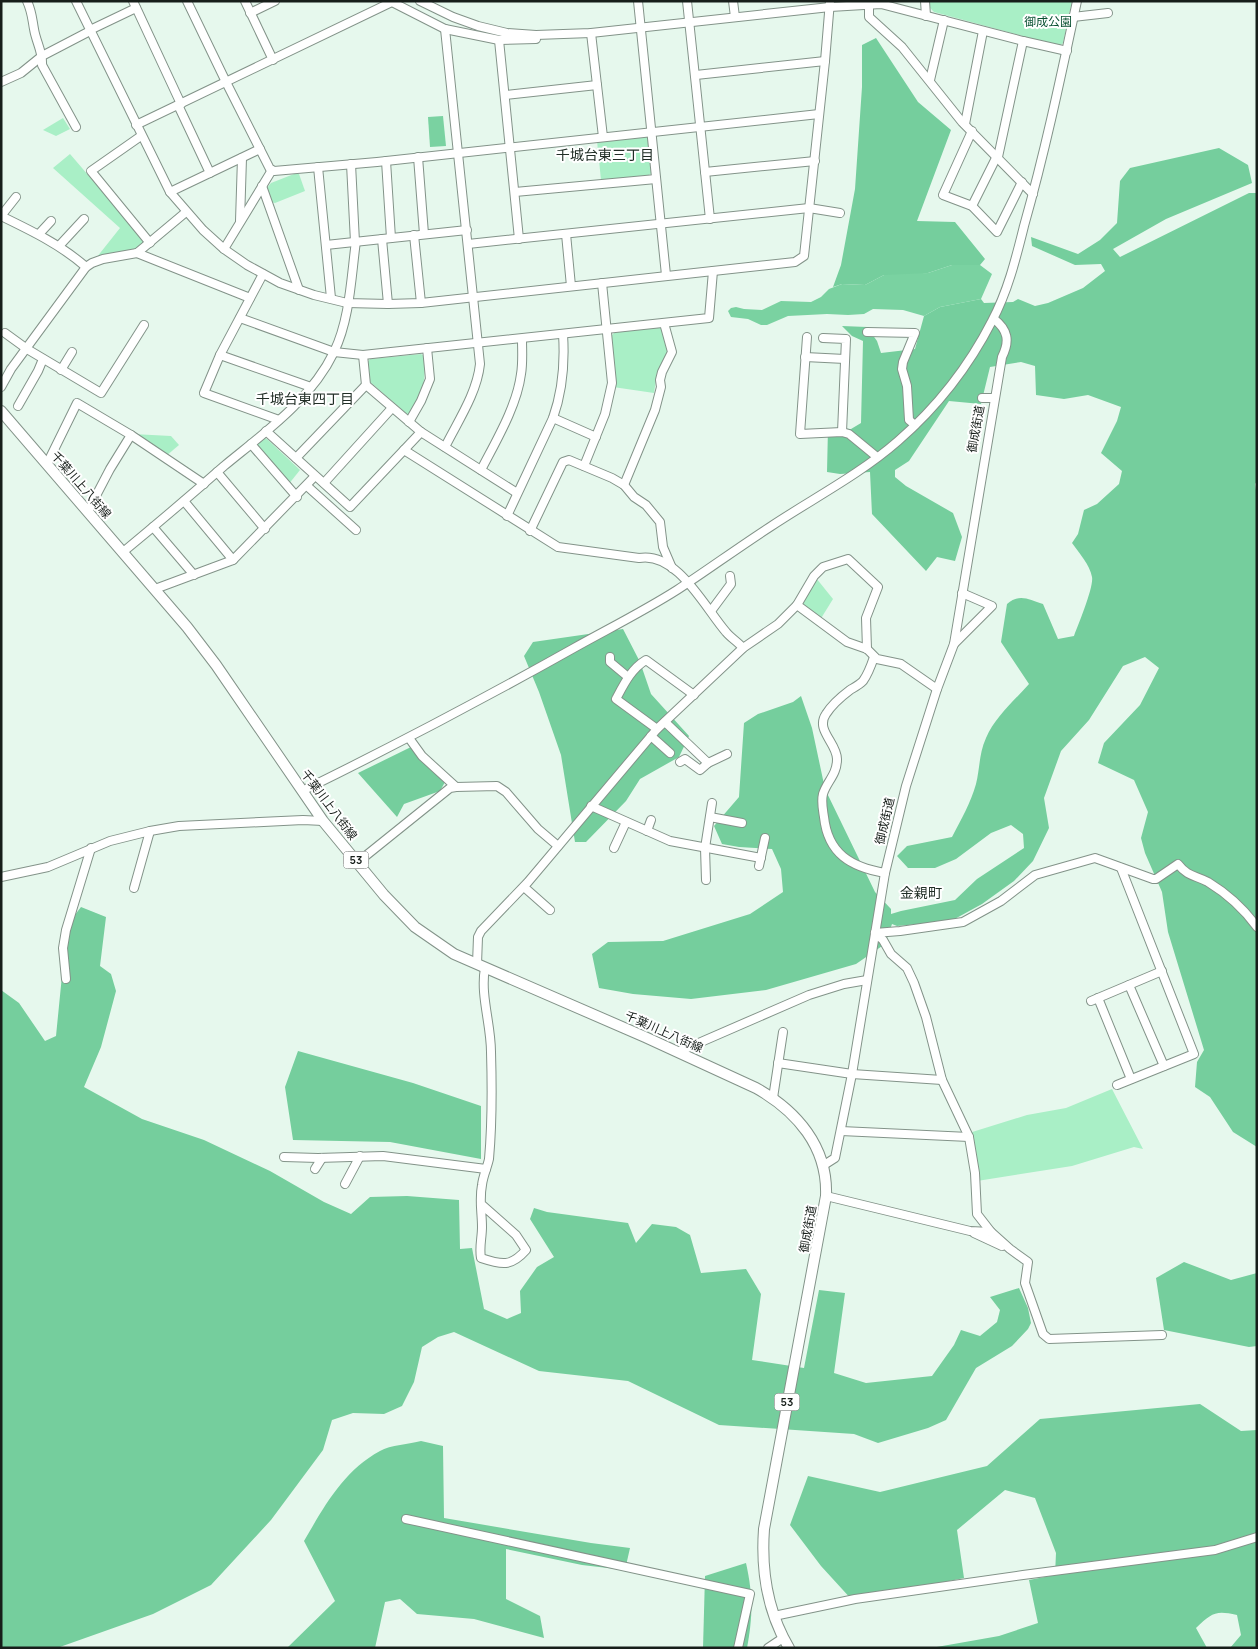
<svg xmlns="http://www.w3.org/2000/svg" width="1258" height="1649" viewBox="0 0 1258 1649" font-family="Manrope,'Noto Sans JP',sans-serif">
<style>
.green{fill:#a9efc6}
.forest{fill:#75ce9d}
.water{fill:#7ad2a1}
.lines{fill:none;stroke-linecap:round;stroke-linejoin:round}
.minor-casing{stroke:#839389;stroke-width:10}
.major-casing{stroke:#839389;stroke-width:12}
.minor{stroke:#fff;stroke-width:8}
.major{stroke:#fff;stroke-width:10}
.labels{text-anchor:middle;stroke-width:4;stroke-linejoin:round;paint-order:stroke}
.shield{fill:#fff;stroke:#5d625f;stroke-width:1}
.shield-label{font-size:11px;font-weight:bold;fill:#171e1a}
.park-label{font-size:12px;fill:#0a5133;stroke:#fff}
.street-label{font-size:12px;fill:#171e1a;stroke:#fff}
.neighbourhood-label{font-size:14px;fill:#212e26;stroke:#fff}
</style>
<rect width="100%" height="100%" fill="#e6f8ed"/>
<g class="green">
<path d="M929,1h143l-9,42 -3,3 -126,-34 -4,-4z"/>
<path d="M63,118l7,11 -14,7 -13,-6z"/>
<path d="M647,137l2,2 3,34 -5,3 -46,4 -4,-39z"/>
<path d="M70,154l74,86 -1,3 -9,8 -37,6 23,-29 -67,-60z"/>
<path d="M294,174h5l6,17 -30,12 -4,-1 -4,-14 4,-5z"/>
<path d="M662,327l6,25 -11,21 -3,20 -41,-6 -1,-52 3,-3z"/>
<path d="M421,354l3,2c2,28 -1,33 -13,57l-4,1 -38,-33 -2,-18 3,-4z"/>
<path d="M133,434l38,2 8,9 -13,11z"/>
<path d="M264,438l3,1 33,31 -12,15 -30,-36 -1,-5z"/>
<path d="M816,578l17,21 -13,21 -21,-16z"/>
<path d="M1112,1089l31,60 -9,-2 -62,19 -95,15 -8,-48 58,-18 39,-7z"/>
</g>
<g class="forest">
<path d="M876,38l42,64 33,28 -34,91 38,1 30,37 -5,6h-28l-24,8 -11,2h-33l-19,10 -23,-1 -9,3 8,-22 14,-76 7,-102v-42z"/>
<path d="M1219,148l29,17 4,18 -86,36 -53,30 7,8 129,-64h8v288l-2,3 2,12v651l-24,-15 -23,-35 -15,-10 2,-25 7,-12 -36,-118 -6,-40 -17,-39 -4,-15 7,-26 -14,-32 -36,-17 6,-20 36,-38 19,-37 -14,-11 -22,9 -34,54 -28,31 -17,47 5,30 -16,33 -19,20 -32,23 -31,17 -54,5 -5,-2 -7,20 -29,20 -90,26 -75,9 -58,-5 -34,-6 -7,-34 16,-12 55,-1 87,-27 33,-22 -2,-23 -9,-20 -33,-2 -17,-3 -8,-18 25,-29 5,-74 14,-9 35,-12 8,-6 11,32 13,61 50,103 16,17v5l10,-3 54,-11 22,-21 47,-31 -1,-14 -12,-9 -20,8 -35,26 -21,9h-27l-11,-12 10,-10 45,-9c9,-17 19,-35 24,-53 4,-16 3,-31 10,-46 9,-21 28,-37 43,-54l-28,-42 6,-38c13,-11 22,-4 36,0l15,35 16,-3c4,-11 20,-49 18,-59 -2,-12 -13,-24 -20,-34l6,-9 6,-24 13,-6 22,-20 3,-13 -21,-18 16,-32 4,-14 -33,-12 -24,4 -28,-4 -1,-29 -14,-4 -31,5 -9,37 -32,-3 -40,60 -14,9v7l11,9 47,27 9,24 -7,24 -18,-4 -11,14 -54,-57 -2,-42 -30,2 -13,-2 1,-44 23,1 10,-6 2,-82 -11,-5 -10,-10 25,1 10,14 4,12 34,-4 9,-33 16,-9 41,-8 3,4 29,-1 5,-3 17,7 13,-3 35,-15 22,-17 -4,-7 -26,1 -43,-19 -1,-9 47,17 22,-14 17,-17 3,-42 10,-13z"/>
<path d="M623,629l17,33 11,32 38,42 -10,21 -39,22 -14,22 -40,41h-11l-14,-87 -22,-63 -15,-36 9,-14z"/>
<path d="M411,747l34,35 -5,9 -36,13 -7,13 -39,-44z"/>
<path d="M81,907l25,10 -6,49 11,8 5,17 -15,56 -17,40 58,32 62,21 66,31 54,31 27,12 19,-17 37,-1 52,4 1,49 12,-1 12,61 23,10 14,-6 -1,-22 17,-24 17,-10 -24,-38 4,-11 13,4 81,11 8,20 16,-19 24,3 14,8 11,38 45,-4 15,25 -9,66 52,8 15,-78 26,3 -11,80 32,10 66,-7 22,-31 7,-15 19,6 17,-14 3,-12 -10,-13 29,-9 9,20 3,15 -3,6 -16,17 -36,22 -30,52 -18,8 -50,15 -24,-9 -135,-9 -91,-44 -89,-10 -85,-39 -16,5 -16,10 -8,35 -12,24 -18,8 -31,-1 -21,7 -9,30 -52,70 -60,65 -58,29 -96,34h-56v-658l18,13 26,38 11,-5 11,-111z"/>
<path d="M298,1051l115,32 68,23v53l-91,-17 -97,-2 -8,-53z"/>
<path d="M1184,1262l47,18 26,-7v73l-8,1 -85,-17 -8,-52z"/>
<path d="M1200,1404l41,27 16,-1v218h-27l11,-13 -4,-20c-22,-5 -25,-2 -41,13l11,20h-276l68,-12 39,-13 -9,-43 26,-5 1,-22 -21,-55 -30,-8 -48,40 7,48 -111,23 -32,-35 -31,-41 18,-49 72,16 107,-26 53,-47z"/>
<path d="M421,1441l22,5 1,72 147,25 39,5 -5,22 -43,-5 -76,-16v50l34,17 4,22 -70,-19 -57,-5 -17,-15 -15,3 -10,46h-88l48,-47 -31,-60c20,-34 39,-70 76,-90 10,-6 30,-7 41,-10z"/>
<path d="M746,1563c7,32 7,52 1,85h-44l2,-72z"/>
</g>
<g class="water">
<path d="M443,116l3,30 -16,1 -2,-30z"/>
<path d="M952,265h28l12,9 -11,25 -41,8 -16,9 -21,-6 -30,-1 -9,5 -16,1 -21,-1 -39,2 -21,9h-6l-13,-6 -17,-2 -3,-6 3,-3 5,-1 8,2 18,1 19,-9 30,1 10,-5 8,-8 13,-5 23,1 19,-10 44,-2z"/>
</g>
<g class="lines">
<g class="minor-casing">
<g id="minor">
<path d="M27,1c5,11 5,17 7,28 2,13 9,23 8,36l34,62"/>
<path d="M76,1l94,191 33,38 21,19 23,16 33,18 34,12 33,8 41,1 33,-1 374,-41 9,-6 21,-195 5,-60"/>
<path d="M133,1l48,103"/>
<path d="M187,1l39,81 44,87 4,2 103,-9 442,-48"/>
<path d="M245,1l28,59"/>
<path d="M390,1l55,28 54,11 37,-1"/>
<path d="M420,1l33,16 25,9 29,7 29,2 55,-2 239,-26 51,-3 142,37 44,10"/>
<path d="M638,1l28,274"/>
<path d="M687,1l23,218"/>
<path d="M733,1l2,16"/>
<path d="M925,1l1,15"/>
<path d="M869,5v12l33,30 60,75 71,72"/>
<path d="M250,13l25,-12"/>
<path d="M1073,17l35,-4"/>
<path d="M445,29l35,335c-3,29 -22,57 -35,83"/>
<path d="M90,30l46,-22"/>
<path d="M591,33l12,104"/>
<path d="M499,40l20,199"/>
<path d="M696,75l129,-14"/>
<path d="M930,80l14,-60"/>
<path d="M1,82l20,-9 21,-17 48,-25"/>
<path d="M505,95l92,-10"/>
<path d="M178,105l32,68"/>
<path d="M965,124l18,-93"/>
<path d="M136,125l258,-124"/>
<path d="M972,131l-29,64 29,11 25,26 25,-50"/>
<path d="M141,136l-50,35 59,72"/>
<path d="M418,157l6,77"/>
<path d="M998,157l25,-116"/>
<path d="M386,161l5,77"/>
<path d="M351,164l4,78"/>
<path d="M318,167l13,131"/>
<path d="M705,172l110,-11"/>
<path d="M262,186l37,104"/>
<path d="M170,192l90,-43"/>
<path d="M515,192l141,-13"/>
<path d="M972,206l25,-50"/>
<path d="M1,216c31,15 60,29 85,51"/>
<path d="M1,216l15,-19"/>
<path d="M240,221l2,-63"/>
<path d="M39,234l12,-13"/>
<path d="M566,234l5,52"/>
<path d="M414,235l7,68"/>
<path d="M382,239l6,65"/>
<path d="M468,244l341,-36 31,5"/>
<path d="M326,245l141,-15"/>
<path d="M59,246l25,-27"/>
<path d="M224,249l48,-79"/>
<path d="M137,253l113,45"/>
<path d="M263,274l-43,81 -16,38 75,27"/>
<path d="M240,318l94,34 29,3 346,-37 4,-47"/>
<path d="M867,332l48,1 -12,29 -1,7 5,17 2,34 6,5"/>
<path d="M5,333l22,16 74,44 43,-68"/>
<path d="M807,337l-7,97 42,-2 7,2 28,23"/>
<path d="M823,338l23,1 -4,93"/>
<path d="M220,355l91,32"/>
<path d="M363,355l3,30 55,47 96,61"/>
<path d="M805,357l40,2"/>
<path d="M61,370l11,-18"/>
<path d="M1,387l10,-18 75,-102 6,-4 11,-4 34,-6 49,-41"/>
<path d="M982,398h12"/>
<path d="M18,406l20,-35 5,-12"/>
<path d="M553,418l43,19"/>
<path d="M409,422l12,-21 9,-22 -3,-31"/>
<path d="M266,431l84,76 71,-75"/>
<path d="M251,444l46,53"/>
<path d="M404,450l154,97 81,11c38,-7 66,50 87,74 5,6 12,10 17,16"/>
<path d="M296,458l70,-73"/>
<path d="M47,464l30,-61 54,32 73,49"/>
<path d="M584,466l21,-52 7,-31 -10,-100"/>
<path d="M481,470c15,-29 36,-64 40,-96 2,-11 1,-24 1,-35"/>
<path d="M217,472l48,57"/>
<path d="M324,483l68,-75"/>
<path d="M624,485l31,-75 6,-23 -1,-7 2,-8 10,-20 -8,-29"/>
<path d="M307,486l49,44"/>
<path d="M184,501l49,59"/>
<path d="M88,511l22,-42 21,-34"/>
<path d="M507,516l46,-98c10,-28 12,-54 10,-84"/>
<path d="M153,527l41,48"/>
<path d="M530,531l33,-69 6,-2 43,18 12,7 10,12 12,8 14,17 3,25 9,21"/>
<path d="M123,552c34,-28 68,-57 101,-86 40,-33 87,-66 110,-114 16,-33 17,-74 22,-111"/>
<path d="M155,589l78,-29 82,-84"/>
<path d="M797,605l50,37 20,7 10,10 24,5 36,25"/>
<path d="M711,611l20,-27 -1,-8"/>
<path d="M954,644l38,-38 -30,-13"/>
<path d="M610,657v5l18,15"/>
<path d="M874,657c-3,9 -6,17 -11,24 -4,4 -8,6 -13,9 -8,6 -19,16 -24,24 -11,16 11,29 11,45 0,16 -10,22 -14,35 -2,8 0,16 1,23 4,37 27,50 61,56"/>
<path d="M665,722l43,41"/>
<path d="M657,729l-41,-30c8,-15 15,-30 30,-39l48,35"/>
<path d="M651,736l19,17"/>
<path d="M409,738l13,18 34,31 41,-1 9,6 32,37 20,17"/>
<path d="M680,762l5,-3 15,11 8,-7 19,-9"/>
<path d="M302,791c92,-45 183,-93 272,-143 34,-19 70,-37 103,-58 32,-21 62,-43 93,-63 42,-28 89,-52 128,-86 38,-33 71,-75 94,-120 16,-30 24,-63 32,-95 21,-74 37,-150 53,-225"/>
<path d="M591,806l79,35 91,17"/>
<path d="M710,817l32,6"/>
<path d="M647,831l4,-11"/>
<path d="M614,848l12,-26"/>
<path d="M358,862l92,-74 6,-1"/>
<path d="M759,866l6,-28"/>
<path d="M1,877l47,-10 62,-26 40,-10 29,-5 124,-6 20,1"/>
<path d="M706,880l-1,-32 7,-45"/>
<path d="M524,887l26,23"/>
<path d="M134,888l16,-57"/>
<path d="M875,933l25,-2 63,-9 38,-21 34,-26 60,-17 58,21h3l22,-15c10,13 17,11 30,18 18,11 36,27 49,45"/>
<path d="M875,933l8,7 8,14 16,14 7,15 12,34 16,63 27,57 6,36 2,41 14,18"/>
<path d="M477,964l1,-27 3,-6 47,-49 129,-153 86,-81 35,-24 19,-19 17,-29 9,-9 25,-8 30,28 -12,31 1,31"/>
<path d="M66,979l-3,-31 3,-18 25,-82"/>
<path d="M1129,985l35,81"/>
<path d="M1098,998l33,81"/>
<path d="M1091,1001l71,-30"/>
<path d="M678,1052l131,-57 35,-11 23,-4"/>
<path d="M778,1063l74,11 90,6"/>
<path d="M1117,1085l77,-31 -73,-186"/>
<path d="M773,1098l10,-66"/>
<path d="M841,1131l128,6"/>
<path d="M284,1157l34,1 65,-2 103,13"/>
<path d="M824,1165l11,-7 17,-84 33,-201 21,-87 31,-97 17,-45 48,-287c8,-16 6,-27 -8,-38"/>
<path d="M315,1169l7,-11"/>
<path d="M345,1184l15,-28"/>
<path d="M826,1196l144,35 21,1 19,17 18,13 -3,21 18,51 6,5 113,-4"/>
<path d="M481,1204l35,31 10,15c-15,17 -24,15 -45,8 -2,-11 1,-20 1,-31 0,-14 -3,-27 0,-42 1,-9 5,-17 7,-26 3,-33 3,-74 2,-107 0,-28 -11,-57 -6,-84"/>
<path d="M974,1233l28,13"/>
<path d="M406,1519l344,75 -12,54"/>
<path d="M774,1616l81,-17 168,-24 192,-25 42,-13"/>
<path d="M768,1648l15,-10"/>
</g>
</g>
<g class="major-casing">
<path id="major" d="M1,411l186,216 29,38 107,156 61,74 31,32 39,27 191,83 111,51c41,23 72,59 70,108l-62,333c-3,42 3,82 25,119"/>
</g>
<use href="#minor" class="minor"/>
<use href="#major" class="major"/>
</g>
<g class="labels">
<g class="shield">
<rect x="343.5" y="851.5" width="25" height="17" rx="4"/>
<rect x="774.5" y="1393.5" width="25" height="17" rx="4"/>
</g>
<g class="shield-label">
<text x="356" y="864">53</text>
<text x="787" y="1406">53</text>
</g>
<g class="park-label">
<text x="1048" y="26">御成公園</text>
</g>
<g class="street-label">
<text transform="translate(976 429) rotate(-80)" y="4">御成街道</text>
<text transform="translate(81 485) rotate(49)" y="4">千葉川上八街線</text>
<text transform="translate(329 805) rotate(53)" y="4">千葉川上八街線</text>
<text transform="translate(885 821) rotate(-77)" y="4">御成街道</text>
<text transform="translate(664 1032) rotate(24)" y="4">千葉川上八街線</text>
<text transform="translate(808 1229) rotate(-80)" y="4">御成街道</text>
</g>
<g class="neighbourhood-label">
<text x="605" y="160">千城台東三丁目</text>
<text x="305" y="404">千城台東四丁目</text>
<text x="921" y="898">金親町</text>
</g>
</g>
<rect width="1258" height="1649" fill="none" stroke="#171e1a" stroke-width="5"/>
</svg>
